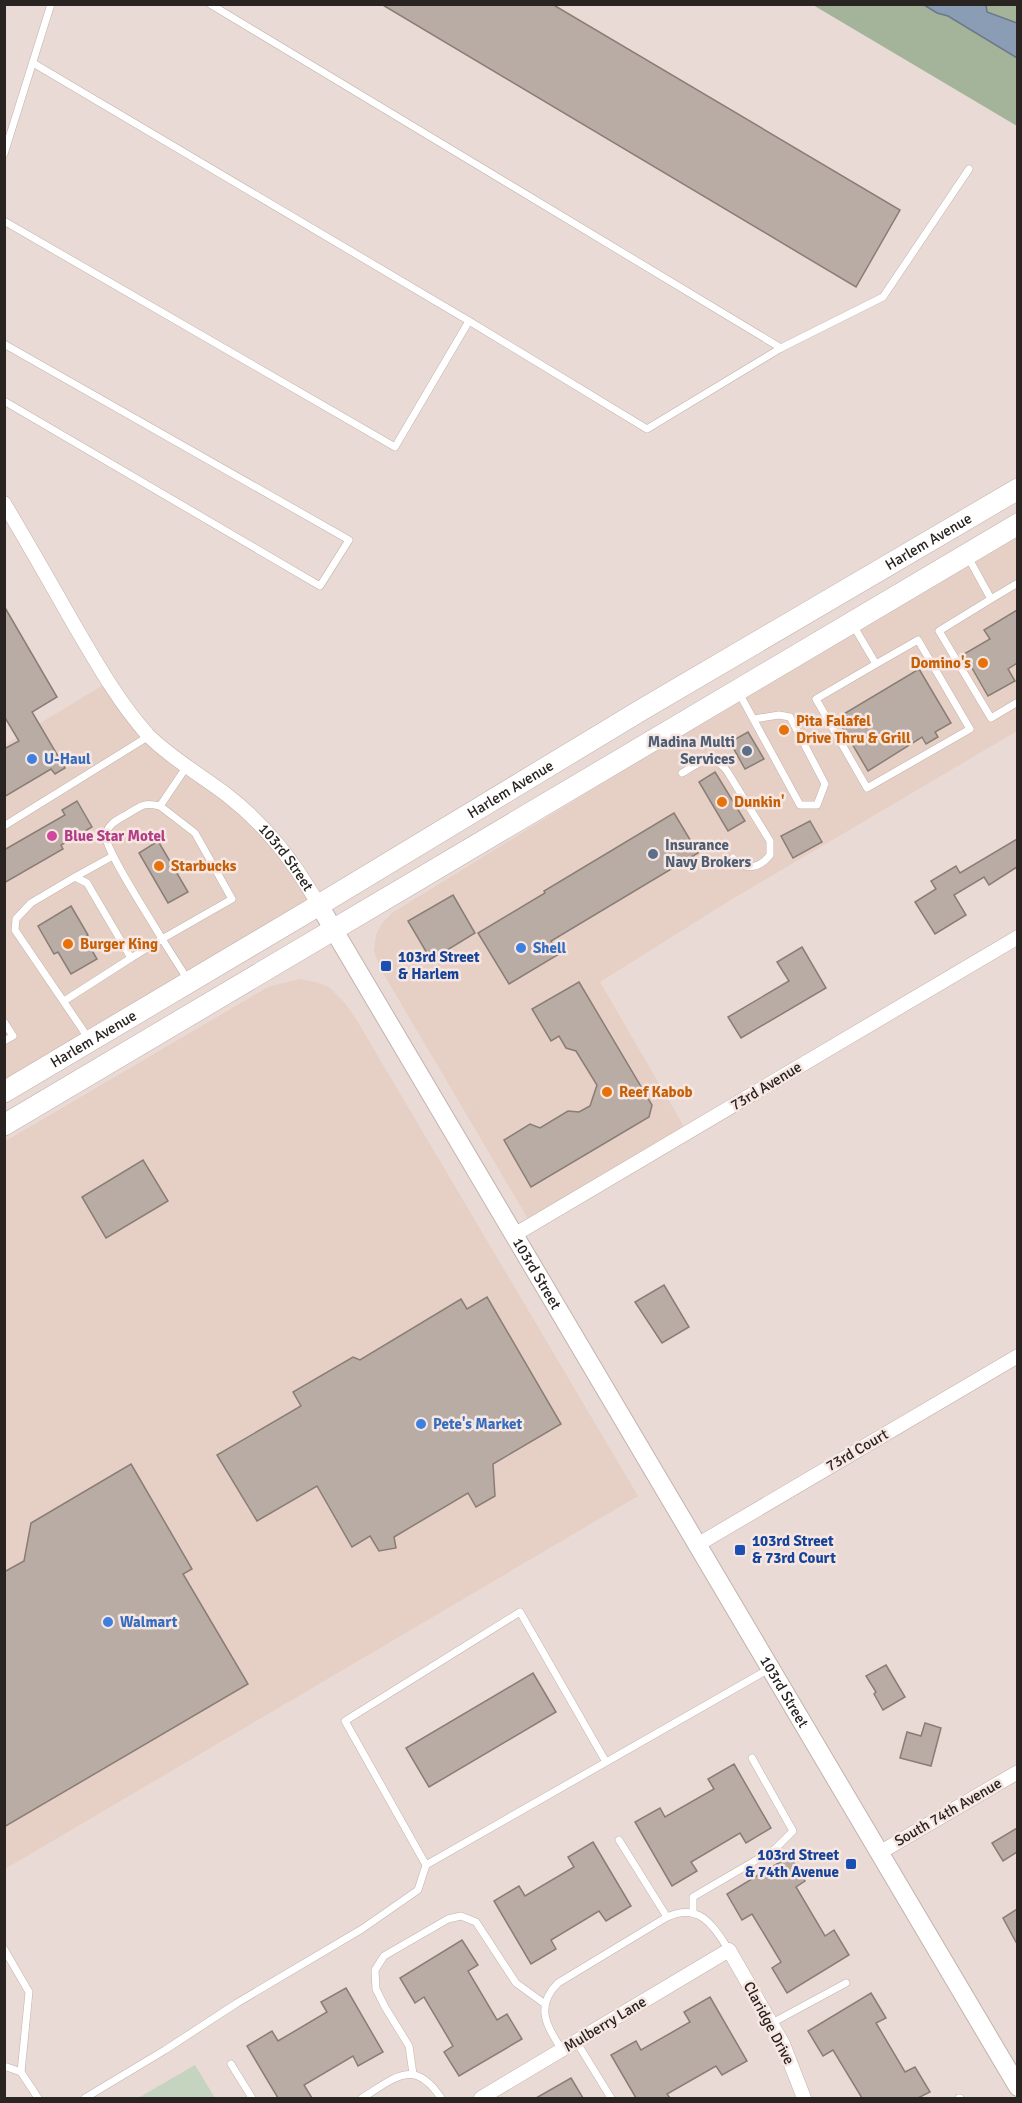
<svg xmlns="http://www.w3.org/2000/svg" width="1022" height="2103" viewBox="0 0 1022 2103" font-family="Signika,sans-serif">
<style>
.commercial{fill:#e6cfc4}
.green{fill:#c5d4be}
.forest{fill:#a3b49a}
.water{fill:#8a9db4;stroke:#6d7888;stroke-width:1.5}
.building{fill:#b9aca4;stroke:#897d75;stroke-width:1.5}
.lines{fill:none;stroke-linecap:round;stroke-linejoin:round}
.lane-casing{stroke:#c2b3ad;stroke-width:8}
.street-casing{stroke:#c2b3ad;stroke-width:15}
.secondary-casing{stroke:#c2b3ad;stroke-width:20}
.primary-casing{stroke:#c2b3ad;stroke-width:22}
.lane{stroke:#fff;stroke-width:7}
.street{stroke:#fff;stroke-width:14}
.secondary{stroke:#fff;stroke-width:18}
.primary{stroke:#fff;stroke-width:21}
.food-dot{fill:#e8710a;stroke:#f7e7e2;stroke-width:2}
.service-dot{fill:#5c6f8a;stroke:#f7e7e2;stroke-width:2}
.shop-dot{fill:#3f7fe0;stroke:#f7e7e2;stroke-width:2}
.hotel-dot{fill:#d1479c;stroke:#f7e7e2;stroke-width:2}
.transit-dot{fill:#1a4fb4;stroke:#f7e7e2;stroke-width:2}
.labels{text-anchor:middle;stroke-width:5;stroke-linejoin:round;paint-order:stroke}
.street-label{font-size:15px;fill:#292321;stroke:#f7e7e2}
.food-label{font-size:15px;font-weight:bold;fill:#c56008;stroke:#f7e7e2;text-anchor:start}
.service-label{font-size:15px;font-weight:bold;fill:#4e5e75;stroke:#f7e7e2;text-anchor:end}
.shop-label{font-size:15px;font-weight:bold;fill:#366cbe;stroke:#f7e7e2;text-anchor:start}
.hotel-label{font-size:15px;font-weight:bold;fill:#b23c85;stroke:#f7e7e2;text-anchor:start}
.transit-label{font-size:15px;font-weight:bold;fill:#164399;stroke:#f7e7e2;text-anchor:start}
</style>
<rect width="100%" height="100%" fill="#eadad5"/>
<g class="commercial">
<path d="M1017,536v195l-288,170 -129,81 86,148 -156,92 -150,-254 -6,-17 2,-16 6,-12 10,-10 253,-156z"/>
<path d="M105,684l23,33 129,108 56,74 -308,183 -1,-337z"/>
<path d="M299,979l16,3 14,5 15,15 12,17 282,477 -633,373 -1,-727 264,-155z"/>
</g>
<path class="green" d="M195,2065l20,33h-77z"/>
<g class="forest">
<path d="M813,5h111c8,6 15,7 25,11 24,11 45,29 68,42v68z"/>
<path d="M986,5h31v18l-30,-11z"/>
</g>
<path class="water" d="M924,5h62l1,7 30,11v35l-69,-42 -11,-3z"/>
<g class="building">
<path d="M381,4h171l348,206 -44,77z"/>
<path d="M4,606l53,91 -25,15 33,56 -10,6 -4,-5 -47,28v-48l15,-8 -15,-25z"/>
<path d="M1017,610v53l-9,6 7,12 -27,15 -24,-42 26,-15 -6,-9z"/>
<path d="M919,669l32,54 -16,9 3,5 -12,7 -4,-7 -54,34 -31,-53z"/>
<path d="M748,732l16,27 -19,10 -15,-27z"/>
<path d="M715,772l30,49 -17,10 -29,-49z"/>
<path d="M77,801l15,26 -31,18 2,4 -59,34v-33l61,-35 -3,-5z"/>
<path d="M674,813l24,40 -147,88 8,13 -50,30 -31,-51 67,-40 -1,-2z"/>
<path d="M810,821l12,21 -29,16 -12,-22z"/>
<path d="M1017,839v28l-28,18 -5,-8 -30,18 12,20 -31,19 -20,-32 21,-13 -5,-8 25,-15 4,7z"/>
<path d="M158,841l30,51 -20,11 -29,-50z"/>
<path d="M453,895l22,38 -44,27 -23,-39z"/>
<path d="M71,906l17,29 -4,2 13,22 -26,15 -13,-22 -4,2 -16,-28z"/>
<path d="M802,947l24,41 -85,50 -13,-21 61,-36 -12,-19z"/>
<path d="M579,982l73,123 -3,12 -118,70 -27,-47 26,-16 10,4 28,-17 11,1 11,-6 7,-21 -21,-34 -10,-3 -7,-12 -8,5 -19,-32z"/>
<path d="M143,1160l25,41 -62,37 -24,-41z"/>
<path d="M664,1285l25,42 -27,16 -27,-41z"/>
<path d="M487,1297l74,127 -68,40 2,32 -19,11 -8,-14 -74,44 2,11 -17,3 -9,-15 -18,11 -35,-61 -60,35 -40,-66 84,-49 -8,-14 60,-35 7,3 101,-61 6,10z"/>
<path d="M131,1464l61,105 -9,5 65,110 -244,143v-255l20,-11 7,-38z"/>
<path d="M886,1665l19,32 -22,13 -9,-16 2,-2 -10,-16z"/>
<path d="M533,1673l23,39 -127,75 -23,-39z"/>
<path d="M925,1723l16,5 -10,38 -31,-8 7,-26 14,4z"/>
<path d="M734,1764l37,64 -25,15 -6,-10 -49,29 6,9 -25,15 -37,-64 25,-14 5,9 49,-28 -6,-10z"/>
<path d="M1017,1828v24l-14,9 -11,-18z"/>
<path d="M593,1842l38,64 -25,15 -7,-10 -48,29 5,9 -25,15 -37,-63 25,-15 6,10 49,-29 -6,-10z"/>
<path d="M790,1856l15,25 -9,6 29,49 9,-6 15,25 -62,38 -15,-25 9,-6 -29,-48 -10,6 -15,-26z"/>
<path d="M1017,1909v35l-14,-26z"/>
<path d="M462,1940l16,25 -10,6 29,49 10,-6 15,25 -63,37 -15,-24 9,-6 -29,-49 -9,6 -15,-25z"/>
<path d="M346,1988l37,64 -25,14 -5,-10 -49,29 8,13h-34l-31,-52 25,-15 6,10 49,-29 -6,-10z"/>
<path d="M871,1993l15,25 -10,5 29,49 10,-5 15,25 -12,6h-56l-29,-48 -10,6 -15,-25z"/>
<path d="M710,1997l37,64 -25,14 -6,-9 -49,28 3,4h-34l-25,-43 25,-14 5,9 49,-28 -6,-10z"/>
<path d="M571,2078l12,20h-47z"/>
</g>
<g class="lines">
<g class="lane-casing">
<g id="lane">
<path d="M210,4l571,344"/>
<path d="M4,154l47,-150"/>
<path d="M4,221l391,226 74,-126 -436,-258"/>
<path d="M469,321l178,108 134,-81 102,-51 86,-128"/>
<path d="M4,344l345,196 -29,46 -316,-185"/>
<path d="M968,557l23,42 27,-16"/>
<path d="M991,599l-52,32 52,87 27,-16"/>
<path d="M853,625l23,39 -60,35 51,89 103,-59 -52,-89 -42,24"/>
<path d="M739,693l61,112h17l8,-21 -35,-67 -11,-2 -25,4"/>
<path d="M682,773c17,-10 30,-22 45,-2l43,70v14c-11,14 -25,16 -37,3"/>
<path d="M160,806l35,27 37,66 -70,40 26,41"/>
<path d="M4,826l145,-90"/>
<path d="M75,877l38,-21"/>
<path d="M131,958l31,-19c-10,-18 -55,-86 -56,-102 0,-12 11,-17 20,-22 16,-9 16,-13 34,-9l27,-40"/>
<path d="M64,1001l67,-43 -44,-75 -12,-6 -44,26 -15,16 -1,11 74,109"/>
<path d="M4,1022l9,14 -9,5"/>
<path d="M606,1762l-86,-150 -175,109 81,144 343,-196"/>
<path d="M619,1840l48,77"/>
<path d="M693,1913v-16l82,-48 18,-18 -41,-73"/>
<path d="M4,1949l25,43 -8,80"/>
<path d="M772,2023l74,-40"/>
<path d="M576,2041l35,57"/>
<path d="M562,2050c-15,-24 -28,-43 -4,-67l109,-66c33,-15 46,9 62,33"/>
<path d="M231,2064l21,34"/>
<path d="M4,2066l17,6 17,26"/>
<path d="M413,2074l-4,-28 -24,-39 -9,-18 -1,-19 9,-14 64,-37 13,-3 15,6 40,61 29,21"/>
<path d="M85,2098l80,-48 72,-47 125,-74 56,-39 8,-25"/>
<path d="M362,2098c33,-20 52,-41 79,0"/>
<path d="M959,2098h1"/>
</g>
</g>
<g class="street-casing">
<g id="street">
<path id="s1" d="M4,503c23,39 46,79 68,118 23,39 45,79 75,113 21,22 55,42 80,61 41,32 66,66 92,110"/>
<path d="M514,1235l504,-298"/>
<path d="M697,1545l321,-189"/>
<path d="M879,1853l139,-81"/>
<path d="M481,2098l248,-148 54,94 21,54"/>
</g>
</g>
<g class="secondary-casing">
<g id="secondary">
<path id="s2" d="M319,905l699,1182"/>
</g>
</g>
<g class="primary-casing">
<g id="primary">
<path id="s3" d="M4,1092l315,-187 324,-196 375,-220"/>
<path d="M4,1125l1014,-601"/>
</g>
</g>
<use href="#lane" class="lane"/>
<use href="#street" class="street"/>
<use href="#secondary" class="secondary"/>
<use href="#primary" class="primary"/>
</g>
<g class="food-dot">
<circle cx="983" cy="663" r="6"/>
<circle cx="784" cy="730" r="6"/>
<circle cx="722" cy="802" r="6"/>
<circle cx="159" cy="866" r="6"/>
<circle cx="68" cy="944" r="6"/>
<circle cx="607" cy="1092" r="6"/>
</g>
<g class="service-dot">
<circle cx="747" cy="751" r="6"/>
<circle cx="653" cy="854" r="6"/>
</g>
<g class="shop-dot">
<circle cx="32" cy="759" r="6"/>
<circle cx="521" cy="948" r="6"/>
<circle cx="421" cy="1424" r="6"/>
<circle cx="108" cy="1622" r="6"/>
</g>
<circle class="hotel-dot" cx="52" cy="836" r="6"/>
<g class="transit-dot">
<rect x="380" y="960" width="12" height="12" rx="3"/>
<rect x="734" y="1544" width="12" height="12" rx="3"/>
<rect x="845" y="1858" width="12" height="12" rx="3"/>
</g>
<g class="labels">
<g class="street-label">
<text dy="5" stroke="none"><textPath href="#s3" startOffset="1076">Harlem Avenue</textPath></text>
<text dy="5" stroke="none"><textPath href="#s3" startOffset="590">Harlem Avenue</textPath></text>
<text dy="5" stroke="none"><textPath href="#s1" startOffset="459">103rd Street</textPath></text>
<text dy="5" stroke="none"><textPath href="#s3" startOffset="104">Harlem Avenue</textPath></text>
<text transform="translate(766 1086) rotate(-31)" y="5">73rd Avenue</text>
<text dy="5" stroke="none"><textPath href="#s2" startOffset="428">103rd Street</textPath></text>
<text transform="translate(857 1450) rotate(-30)" y="5">73rd Court</text>
<text dy="5" stroke="none"><textPath href="#s2" startOffset="914">103rd Street</textPath></text>
<text transform="translate(948 1812) rotate(-30)" y="5">South 74th Avenue</text>
<text transform="translate(769 2023) rotate(62)" y="5">Claridge Drive</text>
<text transform="translate(605 2024) rotate(-31)" y="5">Mulberry Lane</text>
</g>
<g class="food-label">
<text x="971" y="668" text-anchor="end">Domino's</text>
<text x="796" y="726">Pita Falafel<tspan x="796" dy="17">Drive Thru &amp; Grill</tspan></text>
<text x="734" y="807">Dunkin'</text>
<text x="171" y="871">Starbucks</text>
<text x="80" y="949">Burger King</text>
<text x="619" y="1097">Reef Kabob</text>
</g>
<g class="service-label">
<text x="735" y="747">Madina Multi<tspan x="735" dy="17">Services</tspan></text>
<text x="665" y="850" text-anchor="start">Insurance<tspan x="665" dy="17">Navy Brokers</tspan></text>
</g>
<g class="shop-label">
<text x="44" y="764">U-Haul</text>
<text x="533" y="953">Shell</text>
<text x="433" y="1429">Pete's Market</text>
<text x="120" y="1627">Walmart</text>
</g>
<g class="hotel-label">
<text x="64" y="841">Blue Star Motel</text>
</g>
<g class="transit-label">
<text x="398" y="962">103rd Street<tspan x="398" dy="17">&amp; Harlem</tspan></text>
<text x="752" y="1546">103rd Street<tspan x="752" dy="17">&amp; 73rd Court</tspan></text>
<text x="839" y="1860" text-anchor="end">103rd Street<tspan x="839" dy="17">&amp; 74th Avenue</tspan></text>
</g>
</g>
<rect width="1022" height="2103" fill="none" stroke="#292321" stroke-width="12"/>
</svg>
